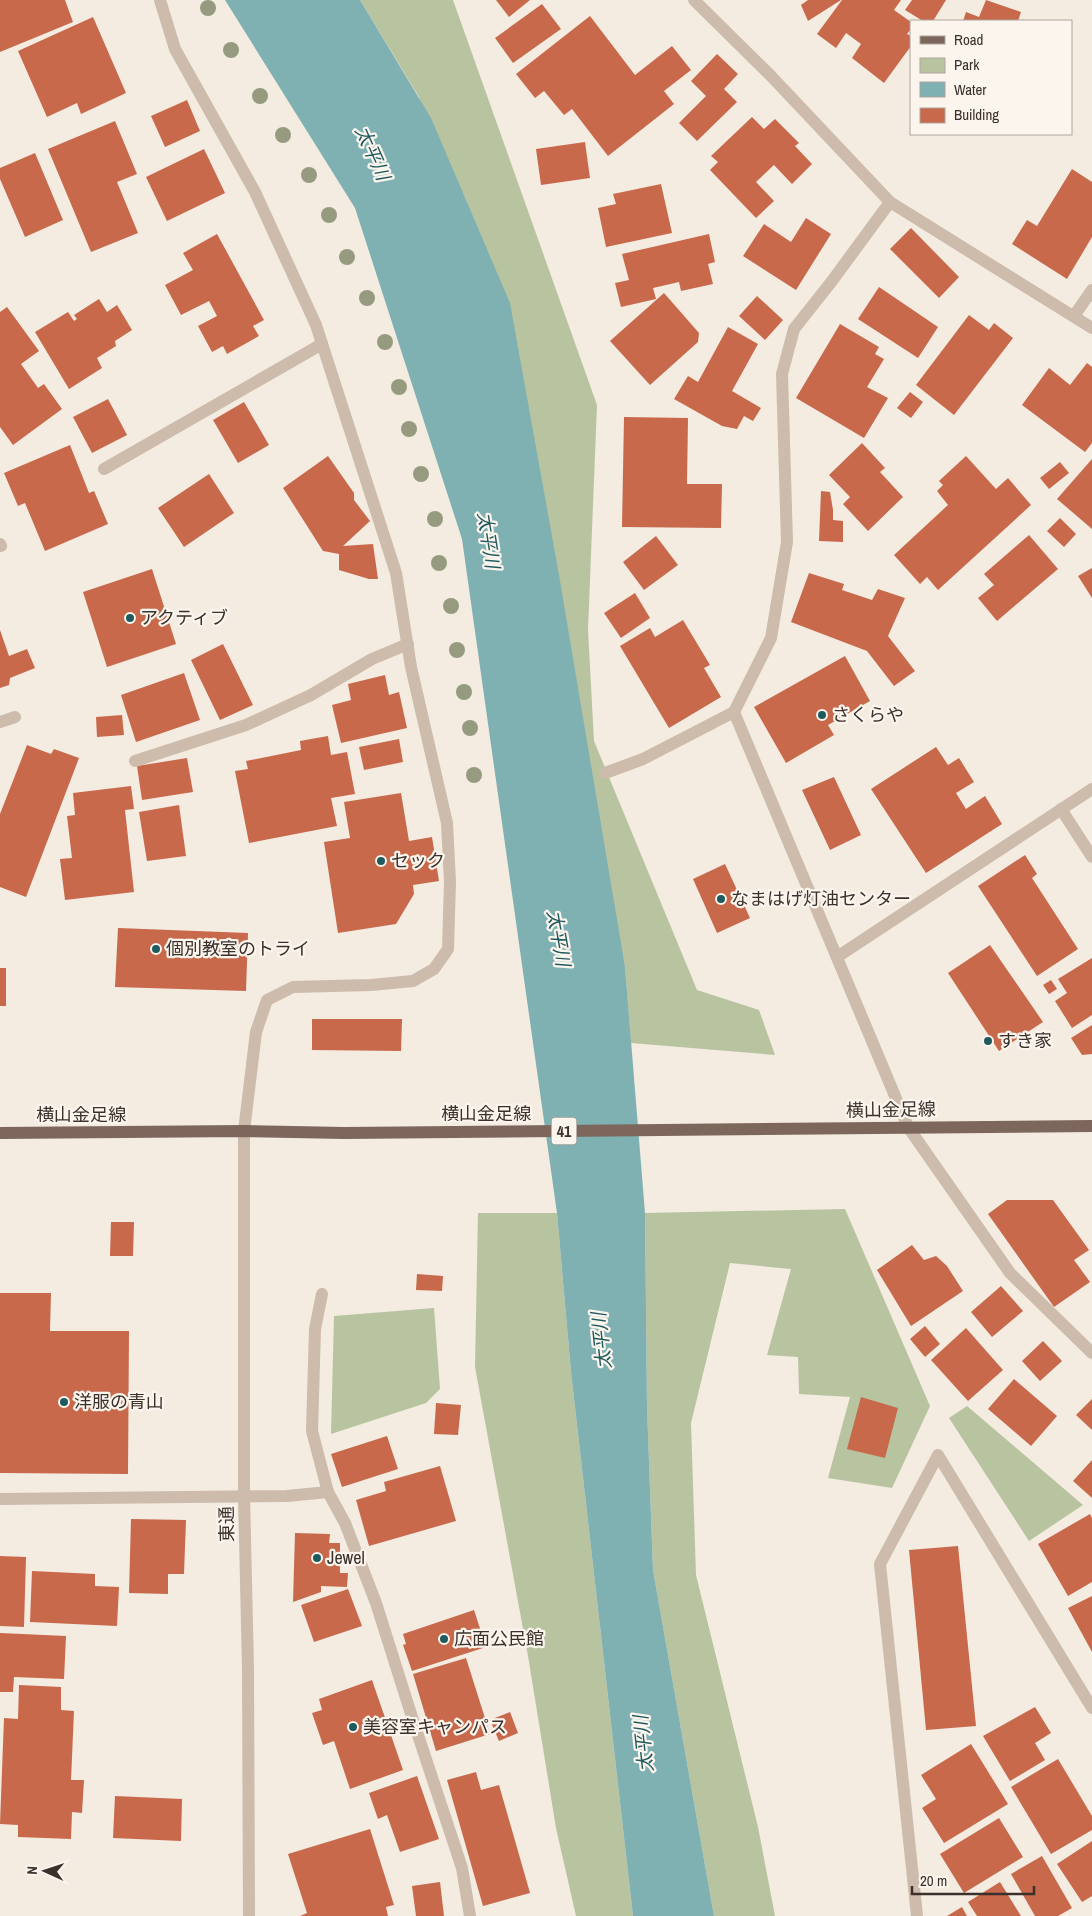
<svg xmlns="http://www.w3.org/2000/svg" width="1092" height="1916" viewBox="0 0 1092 1916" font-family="'Archivo Narrow','Noto Sans JP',sans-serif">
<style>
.green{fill:#b8c4a0}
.water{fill:#7fb0b2}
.building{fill:#c8694b}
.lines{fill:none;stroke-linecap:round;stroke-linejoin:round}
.minor{stroke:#cdbbac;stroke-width:12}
.tertiary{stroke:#cdbbac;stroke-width:12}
.primary{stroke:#7d675c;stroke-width:12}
.tree{fill:#969b7f}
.poi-dot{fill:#1f5a5e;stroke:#fbf5ee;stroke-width:2}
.labels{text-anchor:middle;stroke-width:4.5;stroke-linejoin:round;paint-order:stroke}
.shield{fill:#fbf5ee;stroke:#756b66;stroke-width:1}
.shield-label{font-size:16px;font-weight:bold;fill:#3b302b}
.poi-label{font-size:18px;fill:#3b302b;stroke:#fbf5ee;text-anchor:start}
.street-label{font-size:18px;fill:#3b302b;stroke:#fbf5ee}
.water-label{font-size:19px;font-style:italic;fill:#1f5a5e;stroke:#fbf5ee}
</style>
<rect width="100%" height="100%" fill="#f4ebe1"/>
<g class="green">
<path d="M360,0h93l144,405 -9,225 6,111 103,249 62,20 16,45 -144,-12 -6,-76 -206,-870z"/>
<path d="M845,1209l85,197 -38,82 -64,-10 22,-81 -51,-3 -1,-37 -31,-2 24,-86 -61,-6 -39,160 5,152 62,252 17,89h-61l-61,-346 -6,-163 -2,-194z"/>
<path d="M478,1213h79l14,159 62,544h-57l-20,-88 -28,-172 -53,-289z"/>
<path d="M434,1308l6,81 -14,14 -95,31 3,-118z"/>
<path d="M967,1406l116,99 -54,36 -80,-123z"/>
</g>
<path class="water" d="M225,0h135l71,118 79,185 49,272 66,392 20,246 2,194 6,163 61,346h-81l-62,-544 -14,-159 -95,-674 -107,-331z"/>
<g class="building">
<path d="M0,0h65l8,22 -73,30z"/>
<path d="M496,0h34l-21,17z"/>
<path d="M808,0h33l-33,21 -7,-16z"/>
<path d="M842,0h59l-7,10 17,12v7l-4,5 4,2v10l-27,37 -32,-25 9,-14 -15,-11 -10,15 -19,-14z"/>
<path d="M912,0h34l-13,21h-10l-18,-11z"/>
<path d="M986,0l35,12 -3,9h-55l3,-9 13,5z"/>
<path d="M542,4l19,25 -48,34 -18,-25z"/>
<path d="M590,16l45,59 37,-29 19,24 -27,21 10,13 -66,52 -36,-47 -8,6 -20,-24 -9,7 -19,-24z"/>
<path d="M93,17l33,76 -45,21 -4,-11 -30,14 -29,-66z"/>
<path d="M717,54l21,20 -14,15 13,13 -40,39 -18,-18 27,-27 -15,-15z"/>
<path d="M187,100l13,31 -35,16 -14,-31z"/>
<path d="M752,117l12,12 11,-10 24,24 -4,3 17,18 -20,20 -18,-19 -18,17 18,19 -18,17 -46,-48 8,-8 -7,-6z"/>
<path d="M115,121l22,53 -20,8 21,51 -47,19 -43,-103z"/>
<path d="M585,142l5,36 -49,7 -5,-36z"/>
<path d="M204,149l21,44 -58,28 -21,-44z"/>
<path d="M35,153l28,67 -38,17 -25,-58v-11z"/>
<path d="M1072,169l20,13v55l-25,42 -55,-35 15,-24 10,6z"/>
<path d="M661,184l11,49 -66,14 -8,-39 18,-4 -3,-10z"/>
<path d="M806,218l25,16 -35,56 -53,-34 21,-32 27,18z"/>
<path d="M911,228l48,49 -20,21 -49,-49z"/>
<path d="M217,234l47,86 -11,6 6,10 -32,18 -4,-8 -11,6 -14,-26 19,-10 -8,-15 -28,14 -16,-30 28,-15 -10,-17z"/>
<path d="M709,234l6,28 -7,2 5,20 -32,7 -2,-9 -26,6 3,11 -35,8 -6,-24 14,-3 -7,-26z"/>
<path d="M879,287l59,40 -20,31 -60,-39z"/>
<path d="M664,293l35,40 -1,9 -48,43 -40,-44z"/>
<path d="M757,296l26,24 -18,20 -26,-24z"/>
<path d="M99,299l8,13 10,-7 15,25 -17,11 1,5 -19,12 5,10 -33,21 -34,-57 33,-20 6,9 3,-2 -3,-4z"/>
<path d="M7,307l32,44 -18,13 17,24 6,-4 18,25 -49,36 -13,-18v-115z"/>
<path d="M969,315l20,15 5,-7 19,15 -59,77 -38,-30z"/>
<path d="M840,324l39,23 -4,7 9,5 -17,28 21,11 -24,40 -68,-40z"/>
<path d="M728,327l30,17 -26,47 29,17 -8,13 -9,-5 -7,13 -15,-3 -48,-27 14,-23 10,6z"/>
<path d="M1087,363l5,4v76l-7,9 -63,-47 27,-37 21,17z"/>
<path d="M910,392l13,10 -12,16 -14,-10z"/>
<path d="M108,399l19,36 -35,18 -19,-36z"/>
<path d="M244,402l25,43 -31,18 -25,-43z"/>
<path d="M624,417l64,1 -1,66h35l-1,44 -99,-1z"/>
<path d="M862,443l23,25 -5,4 23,25 -35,34 -25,-27 7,-7 -21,-22z"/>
<path d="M70,445l19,48 5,-2 14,33 -63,27 -20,-48 -7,3 -14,-33z"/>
<path d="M328,456l26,37v7l16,21 -27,25 30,-2 5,35h-9l-30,-9v-16l-16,-3 -40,-63z"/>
<path d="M966,456l30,33 12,-11 23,27 -93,85 -11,-13 -7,7 -26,-29 54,-50 -11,-14 6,-6 -4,-4z"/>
<path d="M1092,459v70l-35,-30z"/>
<path d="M1060,462l9,11 -20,16 -9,-11z"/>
<path d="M209,474l25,39 -50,34 -26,-39z"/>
<path d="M821,491l9,1 3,18v10l10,1v21l-24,-1z"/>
<path d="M1060,518l16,16 -12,13 -17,-16z"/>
<path d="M1029,535l29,34 -61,52 -19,-23 16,-13 -10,-11z"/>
<path d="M656,536l22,29 -34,25 -21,-28z"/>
<path d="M1092,568v30l-14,-22z"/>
<path d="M152,569l24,75 -69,23 -24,-75z"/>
<path d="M809,573l35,11 -2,6 30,10 6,-11 27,9 -17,38 27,35 -21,15 -27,-35 -76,-29z"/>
<path d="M635,593l15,25 -29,20 -17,-25z"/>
<path d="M683,620l27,45 -6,3 17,29 -52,31 -49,-82 30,-18 5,9z"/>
<path d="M0,630l9,26 18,-7 8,19 -25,10 -1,7 -9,3z"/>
<path d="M223,644l30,61 -33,15 -29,-60z"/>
<path d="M845,656l25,45 -42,24 6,10 -48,28 -32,-56z"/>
<path d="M184,673l16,47 -64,22 -15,-47z"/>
<path d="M385,675l4,20 10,-3 8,36 -66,15 -9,-38 19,-5 -3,-16z"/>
<path d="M122,715l2,20 -27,2 -1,-20z"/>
<path d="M328,736l3,19 16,-3 8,42 -24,4 6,28 -88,17 -14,-72 13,-2 -2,-8 55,-11 -1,-9z"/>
<path d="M399,739l4,23 -39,8 -5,-23z"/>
<path d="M27,745l24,9 3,-5 25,9 -53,139 -26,-10v-73z"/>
<path d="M936,747l12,18 11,-7 15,24 -18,11 10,16 19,-13 17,28 -76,49 -55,-84z"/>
<path d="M187,758l6,34 -51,8 -5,-34z"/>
<path d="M834,777l27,58 -31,15 -28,-60z"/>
<path d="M131,786l3,23 -9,1 9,82 -69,8 -5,-41 12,-1 -5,-42 8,-1 -2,-22z"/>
<path d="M401,793l8,48 23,-4 7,44 -26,4 1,9 -18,30 -58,9 -14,-91 26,-4 -6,-36z"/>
<path d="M179,805l7,51 -39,5 -8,-49z"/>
<path d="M1025,855l12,19 -5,4 46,71 -41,27 -59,-90z"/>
<path d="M725,864l25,54 -33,15 -24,-54z"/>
<path d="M118,928l130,5 -2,58 -131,-4z"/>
<path d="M990,945l53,77 -44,29 -51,-78z"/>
<path d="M1092,958v57l-20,13 -17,-27 12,-8 -9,-14z"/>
<rect x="0" y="968" width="6" height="38"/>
<path d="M1051,980l6,9 -8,5 -6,-9z"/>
<path d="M312,1019h90l-1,32 -89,-1z"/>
<path d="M1092,1025v29l-10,1 -11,-17z"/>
<path d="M1007,1200h46l36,50 -15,10 16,22 -36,25 -66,-93z"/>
<path d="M111,1222h23l-1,34h-23z"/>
<path d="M912,1245l12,15 12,-4 11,10 16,25 -52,35 -34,-56z"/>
<path d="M417,1274l26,2 -1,15 -26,-1z"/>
<path d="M1001,1286l22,25 -31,26 -21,-25z"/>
<path d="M0,1293h51l-1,38h79l-1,143 -128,-1z"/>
<path d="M925,1326l15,18 -15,13 -15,-18z"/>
<path d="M966,1328l37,42 -35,31 -37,-41z"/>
<path d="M1043,1341l19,20 -22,20 -18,-20z"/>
<path d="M1014,1379l43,37 -26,30 -43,-37z"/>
<path d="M861,1397l37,11 -13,50 -38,-9z"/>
<path d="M1092,1399v31l-16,-15z"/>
<path d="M436,1403l25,2 -3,30 -24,-1z"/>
<path d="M387,1436l11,33 -56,18 -11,-33z"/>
<path d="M1092,1460v38l-19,-17z"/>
<path d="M440,1466l16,55 -87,25 -13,-46 30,-9 -2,-9z"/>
<path d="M1090,1514l2,4v64l-24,14 -30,-52z"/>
<path d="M131,1519l55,1 -2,54h-16v20l-39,-1z"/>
<path d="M295,1533l35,1 -1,9h11v30h8l-1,14 -26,-1v6l-28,10z"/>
<path d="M958,1546l18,180 -50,4 -17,-180z"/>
<path d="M0,1556l26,1 -2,70 -24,-1z"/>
<path d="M32,1571l63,3v12l24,1 -2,39 -87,-4z"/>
<path d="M348,1589l14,37 -48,16 -13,-37z"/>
<path d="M1092,1596v56l-24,-44z"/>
<path d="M474,1610l12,37 -74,24 -9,-26 3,-1 -3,-10z"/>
<path d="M0,1633l66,3 -2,43 -50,-2 -1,15h-13z"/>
<path d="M466,1658l24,76 -54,17 -23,-77z"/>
<path d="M372,1680l31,90 -53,19 -16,-48 -11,4 -11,-32 10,-3 -3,-11z"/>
<path d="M19,1685l42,2v23l13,1 -3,69h13l-2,33 -10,-1 -1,27 -53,-2v-12l-18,-1 4,-106 14,1z"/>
<path d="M1035,1707l16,26 -16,10 10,17 -35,21 -27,-45z"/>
<path d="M510,1712l8,21 -19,8 -9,-21z"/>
<path d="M971,1744l37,60 -64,39 -22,-35 14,-9 -15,-24z"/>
<path d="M1058,1759l34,57v14l-41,24 -40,-67z"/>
<path d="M476,1772l5,18 18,-5 31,108 -47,13 -36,-126z"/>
<path d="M417,1776l22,63 -39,13 -13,-37 -9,4 -9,-26z"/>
<path d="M115,1796l67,3 -1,42 -68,-3z"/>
<path d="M999,1818l24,39 -59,36 -24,-39z"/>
<path d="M370,1829l24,76 -8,2 2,9h-88l7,-3 -19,-59z"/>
<path d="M1092,1841v55l-10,6 -25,-38z"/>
<path d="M1042,1856l30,52 -14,8h-23l-24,-42z"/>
<path d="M440,1882l4,34h-28l-4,-30z"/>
<path d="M1000,1882l21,34h-44l-9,-14z"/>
<path d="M962,1907l5,9h-20z"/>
</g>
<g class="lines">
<g class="minor">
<path d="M160,0l15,49 80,143 61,133 80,248 15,94 36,156 3,59 -2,67 -14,20 -21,12 -42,4 -78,2 -26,13 -11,32 -12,99"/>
<path d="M1074,316l18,-26"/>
<path d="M104,469l218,-125"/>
<path d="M0,544l1,2"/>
<path d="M734,712l174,415 102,146 82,80"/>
<path d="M0,722l15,-5"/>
<path d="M135,761l111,-36 65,-30 61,-36 36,-15"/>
<path d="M605,773l38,-14 91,-47 37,-74 16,-96 -5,-168 12,-45 38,-48 58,-79"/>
<path d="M1061,809l31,48"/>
<path d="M837,957l255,-168"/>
<path d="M322,1294l-7,35 -3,102 16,61"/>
<path d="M0,1499l287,-3 41,-4 17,31 31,80 36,114 50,151 8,48"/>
<path d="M917,1916l-37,-352 58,-109 154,253"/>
</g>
<g class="tertiary">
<path d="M694,0l77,76 119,126 202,126"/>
<path d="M244,1131v364l4,173 1,248"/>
</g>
<path class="primary" d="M0,1133l244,-2 100,2 748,-7"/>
</g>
<g class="tree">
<circle cx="208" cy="8" r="8"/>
<circle cx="231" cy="50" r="8"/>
<circle cx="260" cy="96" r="8"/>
<circle cx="283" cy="135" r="8"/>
<circle cx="309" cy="175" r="8"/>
<circle cx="329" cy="215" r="8"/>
<circle cx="347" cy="257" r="8"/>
<circle cx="367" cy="298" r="8"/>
<circle cx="385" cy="342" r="8"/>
<circle cx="399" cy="387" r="8"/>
<circle cx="409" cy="429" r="8"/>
<circle cx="421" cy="474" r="8"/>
<circle cx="435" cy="519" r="8"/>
<circle cx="439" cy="563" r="8"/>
<circle cx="451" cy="606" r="8"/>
<circle cx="457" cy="650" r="8"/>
<circle cx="464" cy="692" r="8"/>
<circle cx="470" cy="728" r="8"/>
<circle cx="474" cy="775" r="8"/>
</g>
<g class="poi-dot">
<circle cx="130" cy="618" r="5"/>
<circle cx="822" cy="715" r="5"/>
<circle cx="381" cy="861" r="5"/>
<circle cx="721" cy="899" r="5"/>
<circle cx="156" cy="949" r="5"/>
<circle cx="988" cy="1041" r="5"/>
<circle cx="64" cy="1402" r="5"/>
<circle cx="317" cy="1558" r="5"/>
<circle cx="444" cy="1639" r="5"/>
<circle cx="353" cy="1727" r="5"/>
</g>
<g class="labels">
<rect class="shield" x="551.5" y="1117.5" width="25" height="27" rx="4"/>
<g class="shield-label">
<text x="564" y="1137">41</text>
</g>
<g class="poi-label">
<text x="140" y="624">アクティブ</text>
<text x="832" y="721">さくらや</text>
<text x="391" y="867">セック</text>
<text x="731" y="905">なまはげ灯油センター</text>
<text x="166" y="955">個別教室のトライ</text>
<text x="998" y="1047">すき家</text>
<text x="74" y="1408">洋服の青山</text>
<text x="327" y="1564">Jewel</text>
<text x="454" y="1645">広面公民館</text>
<text x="363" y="1733">美容室キャンパス</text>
</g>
<g class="street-label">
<text transform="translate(891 1110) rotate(-1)" y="6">横山金足線</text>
<text x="486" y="1120">横山金足線</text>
<text x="81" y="1121">横山金足線</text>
<text transform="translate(227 1524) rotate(-91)" y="6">東通</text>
</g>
<g class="water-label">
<text transform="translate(373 153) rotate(66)" y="7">太平川</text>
<text transform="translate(489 540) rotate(81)" y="7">太平川</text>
<text transform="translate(559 938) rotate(80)" y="7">太平川</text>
<text transform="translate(601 1341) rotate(-96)" y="7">太平川</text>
<text transform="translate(643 1744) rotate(-96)" y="7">太平川</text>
</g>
</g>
<rect x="910" y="20" width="162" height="115" fill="#fbf5ee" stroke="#aea6a0"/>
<rect x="920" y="36" width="25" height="8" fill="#7d675c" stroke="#aea6a0"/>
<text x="954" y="45" font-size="15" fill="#3b302b">Road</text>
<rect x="920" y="58" width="25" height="15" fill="#b8c4a0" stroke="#aea6a0"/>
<text x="954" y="70" font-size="15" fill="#3b302b">Park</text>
<rect x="920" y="82" width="25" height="15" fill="#7fb0b2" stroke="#aea6a0"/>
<text x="954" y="95" font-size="15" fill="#3b302b">Water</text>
<rect x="920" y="108" width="25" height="15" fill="#c8694b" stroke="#aea6a0"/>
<text x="954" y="120" font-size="15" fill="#3b302b">Building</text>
<g transform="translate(45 1871) rotate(273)" stroke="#fbf5ee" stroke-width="4" paint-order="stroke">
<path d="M0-4L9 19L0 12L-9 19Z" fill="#3b302b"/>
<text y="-8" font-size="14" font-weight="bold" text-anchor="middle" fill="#3b302b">N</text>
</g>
<path d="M912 1886v8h122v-8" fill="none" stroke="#3b302b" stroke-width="2.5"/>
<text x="920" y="1886" font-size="15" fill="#3b302b" stroke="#fbf5ee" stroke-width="4" paint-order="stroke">20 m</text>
</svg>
